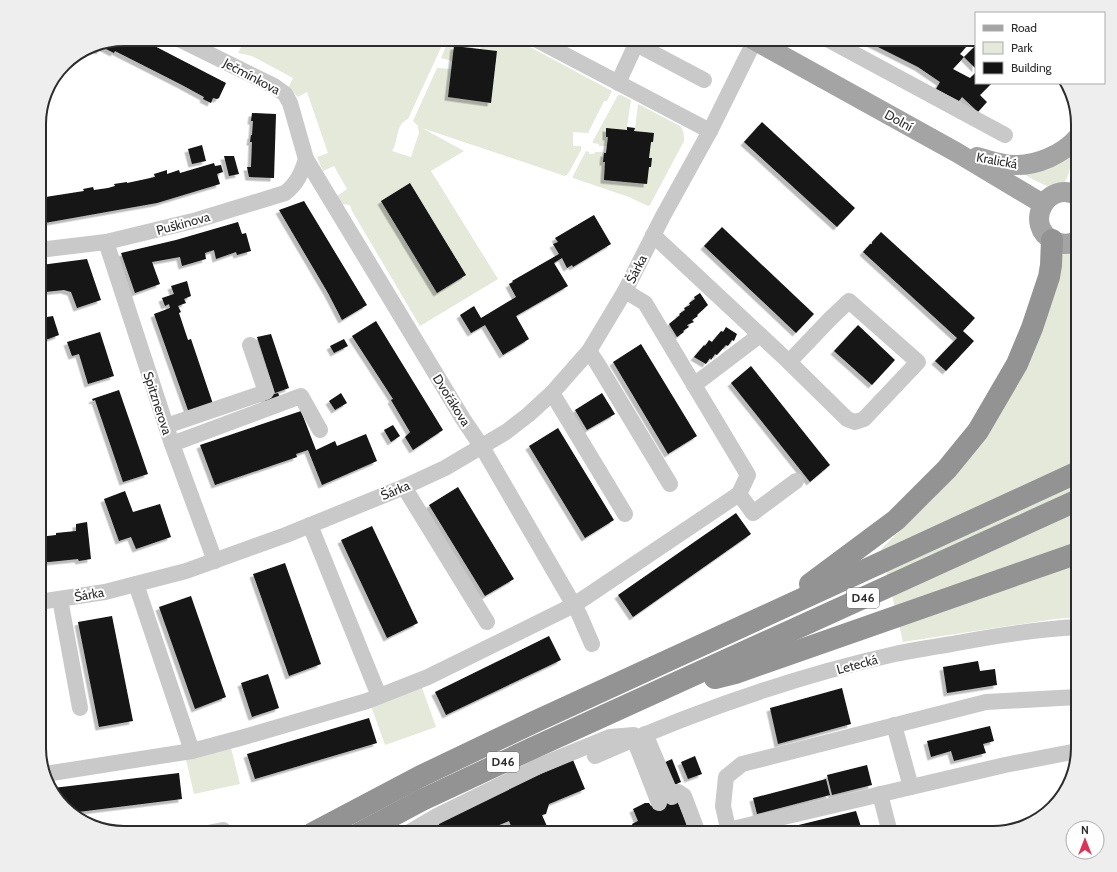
<svg xmlns="http://www.w3.org/2000/svg" width="1117" height="872" viewBox="0 0 1117 872" font-family="Cabin,sans-serif">
<style>
.green{fill:#e4e9d9}
.building{fill:#131313;filter:url(#shadow)}
.lines{fill:none;stroke-linecap:round;stroke-linejoin:round}
.minor{stroke:#c9c9c9;stroke-width:16}
.major{stroke:#a4a4a4;stroke-width:20}
.highway{stroke:#939393;stroke-width:22}
.labels{text-anchor:middle;stroke-width:4;stroke-linejoin:round;paint-order:stroke}
.shield{fill:#fff;stroke:#6b6b6b;stroke-width:1}
.shield-label{font-size:12px;font-weight:bold;fill:#2c2c2c}
.street-label{font-size:13px;fill:#2c2c2c;stroke:#fff}
.rim{fill:none;stroke:#2c2c2c;stroke-width:2}
</style>
<defs>
<filter id="shadow"><feDropShadow dx="-3.5" dy="3.5" stdDeviation="0" flood-color="#0004"/></filter>
</defs>
<rect width="100%" height="100%" fill="#fff"/>
<g class="green">
<path d="M251,39h194l-37,80c-13,5 -9,22 -16,32l19,6 8,-24 -1,-7 -5,-5 24,-53 15,1v-8l-11,-3 8,-19h25l-1,9 7,1 2,-10h33l97,52 -5,10h-3l-16,32 -15,-1v14h8v4l-13,24 -3,2 -143,-48 42,23 -33,20 67,108 -78,47 -68,-115 -2,-6 -8,-1 -5,-8 10,-7 -13,-23 -11,5 -6,-14 11,-4 -21,-61 -9,5 -10,-9 5,-10 -41,-22 -14,-3 5,-10 5,2z"/>
<path d="M618,95h3l10,5 -4,27 8,1 3,-24 42,22c4,4 4,9 4,15l-34,64 -2,1 -19,-9 -56,-19v-2l13,-25 3,1v2h5l1,-2h11l1,-6h-8v-2l-6,-1v-2z"/>
<path d="M1071,154l1,2c-1,7 -2,15 -5,22 -8,18 -30,4 -41,-3l-1,-2z"/>
<path d="M1078,249v368l-23,2 -152,23 -22,-93 52,-50 40,-45 66,-116 20,-56 -5,-2 3,-25z"/>
<path d="M421,685l15,42 -51,18 -15,-42z"/>
<path d="M230,744l10,40 -46,10 -9,-39z"/>
</g>
<g class="building">
<path d="M124,39h17l85,44 -7,15 -2,1 -4,-1 -2,5 -8,-4 1,-2 -22,-12 -67,-34 -1,2 -12,-6 -2,4 -7,-3 2,-3z"/>
<path d="M862,39h82l6,4 4,-4h19l-13,15 4,3 -11,12 17,9 6,-6v11h16l-12,12 7,7 -9,10 -16,-15 -3,4 -23,-12 4,-7 -22,-15z"/>
<path d="M976,45v24l-12,-12z"/>
<path d="M454,46l43,5 -6,52 -43,-6z"/>
<path d="M252,113l24,1 -2,64 -25,-1 -2,-10h4l1,-25h-2l1,-7h1l1,-14h-2z"/>
<path d="M762,122l93,86 -18,19 -93,-85z"/>
<path d="M627,127l8,1 -1,3 20,2 -1,9h-2l-2,16h3l-1,9h-2l-2,17 -43,-4 1,-18h-2l1,-9h2l2,-16h-2v-9l21,2z"/>
<path d="M202,145l4,16 -14,3 -4,-15z"/>
<path d="M224,156h10l5,18 -10,2z"/>
<path d="M214,163l1,3 6,-1 2,7 -6,2 3,10 -63,19 -118,21v-26l45,-7 -1,-2 10,-2 1,3 14,-2 7,-2 -1,-2 13,-2v1l28,-6 -1,-3 13,-4v4l12,-4 1,3z"/>
<path d="M410,183l56,92 -29,18 -56,-92z"/>
<path d="M304,201l63,104 -25,15 -14,-27 -49,-83z"/>
<path d="M594,215l17,29 -38,23 -1,-2 -5,3 -5,-10 -8,5 14,23 -52,30 13,23 -26,16 -18,-30 -14,8 -11,-18 14,-9 7,12 35,-21 -7,-13 4,-2 -1,-1 47,-27 -6,-10 5,-2 -3,-4z"/>
<path d="M238,222l4,12 4,-1 5,18 -14,4 -1,-3 -20,7 -2,-9 -9,3 1,6 -24,7 -2,-9 -28,5 8,22 -25,9 -14,-40 55,-13z"/>
<path d="M722,227l92,87 -18,19 -92,-87z"/>
<path d="M881,232l94,86 -12,13 11,10 -28,30 -11,-10 22,-23 -94,-86 7,-8h2v-2z"/>
<path d="M87,259l14,41 -24,8 -6,-16 -7,-2 -19,2 -4,-27z"/>
<path d="M187,281l4,15 -7,3 2,4 -8,3 3,6 -2,1 9,27 3,-1 22,65 -24,9 -35,-99 16,-6 -1,-4 -4,2 -3,-8 12,-4 -3,-8z"/>
<path d="M700,293l8,12 -11,10 1,1 -6,4 2,2 -7,3 2,2 -6,4 1,1 -7,5 -8,-13 11,-9 -1,-1 6,-4 -1,-2 6,-3 -1,-2 6,-4 -1,-2z"/>
<path d="M53,316l6,19 -16,6 -2,-23z"/>
<path d="M376,321l67,109 -30,20 -8,-13 5,-5 -19,-32 2,-1 -41,-63z"/>
<path d="M858,325l37,35 -23,25 -38,-34z"/>
<path d="M726,327l11,7 -3,7 -2,-1 -4,6 -2,-1 -9,10 -2,-1 -4,6 -1,-2 -4,6 -12,-7 10,-12 1,1 4,-6 3,2 9,-11 2,1z"/>
<path d="M100,332l14,44 -26,8 -9,-30 -7,2 -5,-14z"/>
<path d="M271,334l18,54 -14,5 -18,-56z"/>
<path d="M344,339l4,7 -14,7 -4,-7z"/>
<path d="M641,344l56,92 -29,18 -55,-92z"/>
<path d="M751,366l79,99 -20,17 -79,-99z"/>
<path d="M119,390l29,84 -25,8 -28,-82 -2,1 -1,-2z"/>
<path d="M278,393l3,7 -14,5 -3,-8z"/>
<path d="M341,393l6,10 -12,7 -6,-9z"/>
<path d="M602,393l13,21 -28,16 -12,-20z"/>
<path d="M301,411l15,39 19,-9 2,5 29,-12 11,27 -55,24 -14,-35 -12,4 1,3 -82,28 -15,-40z"/>
<path d="M39,418l5,9 -5,3z"/>
<path d="M393,425l7,11 -9,6 -7,-12z"/>
<path d="M558,428l56,92 -29,18 -56,-92z"/>
<path d="M458,487l56,92 -29,17 -56,-91z"/>
<path d="M125,491l8,21 27,-8 11,33 -35,12 -5,-12 -12,4 -15,-42z"/>
<path d="M736,513l15,21 -118,83 -15,-22z"/>
<path d="M87,522l4,37 -12,2 -1,-2 -39,4v-26l17,-2v-2l20,-2v-7z"/>
<path d="M372,526l46,97 -31,15 -46,-98z"/>
<path d="M285,563l36,101 -32,12 -36,-102z"/>
<path d="M191,596l35,101 -31,12 -36,-102z"/>
<path d="M112,616l21,105 -34,6 -21,-105z"/>
<path d="M549,636l12,24 -115,55 -11,-23z"/>
<path d="M978,661l2,10 15,-2 2,16 -50,8 -4,-26z"/>
<path d="M268,674l11,34 -27,9 -11,-34z"/>
<path d="M842,688l9,36 -73,20 -8,-36z"/>
<path d="M39,696l6,39 -6,1z"/>
<path d="M369,718l8,25 -122,36 -8,-25z"/>
<path d="M990,726l4,15 -11,3 3,9 -32,8 -3,-10 -20,6 -4,-16z"/>
<path d="M695,756l7,18 -14,5 -7,-17z"/>
<path d="M672,759l9,23 -11,5 -9,-23z"/>
<path d="M573,760l12,29 -36,15 -3,10 -4,1 8,18h-36l-5,-12 -29,12h-53v-1l13,-6 -4,-6 22,-11z"/>
<path d="M867,765l5,20 -40,10 -5,-20z"/>
<path d="M179,773l3,26 -112,14 -17,-21v-4z"/>
<path d="M826,779l4,16 -73,19 -4,-16z"/>
<path d="M675,796l16,37h-59l3,-1 -3,-8 6,-3 -5,-12 12,-6h4l2,3z"/>
<path d="M856,811l7,22h-93v-1z"/>
<path d="M713,827l1,6h-12l-1,-3z"/>
</g>
<g class="lines">
<g class="minor">
<path d="M179,39l95,47 11,8 5,9 16,56 157,260 19,28 97,167 13,30"/>
<path d="M535,39l175,92"/>
<path d="M827,39l178,96"/>
<path d="M618,83l18,-39 68,36"/>
<path d="M653,235l136,127"/>
<path d="M106,242l66,202 43,117"/>
<path d="M39,250l67,-8 91,-22 88,-27c12,-9 17,-21 21,-34"/>
<path d="M849,301l69,61 -54,57 -9,3 -8,-3 -58,-57 41,-43z"/>
<path d="M589,351l8,12 73,121"/>
<path d="M694,385l66,-50"/>
<path d="M552,393l73,121"/>
<path d="M166,426l100,-34 -16,-47"/>
<path d="M172,444l129,-48 19,34"/>
<path d="M404,487l83,135"/>
<path d="M739,494l14,19 43,-32"/>
<path d="M310,525l69,171"/>
<path d="M136,584l56,167"/>
<path d="M60,599l20,109"/>
<path d="M39,602l66,-10 81,-21 100,-36 118,-48 41,-19 61,-36 22,-17 24,-22 37,-42 36,-60 38,-75 47,-85 45,-91"/>
<path d="M894,725l17,62"/>
<path d="M645,734l27,63"/>
<path d="M634,739l25,64"/>
<path d="M595,756c96,-43 197,-79 300,-102 19,-4 38,-7 57,-10 42,-8 84,-15 126,-17"/>
<path d="M45,774l147,-23 52,-14 123,-36 61,-24 146,-72 165,-111 9,-19 -103,-172 -20,-12"/>
<path d="M670,792h8l6,4 14,37"/>
<path d="M880,794l10,39"/>
<path d="M728,830l277,-65 72,-14"/>
<path d="M208,833l15,-3"/>
<path d="M408,833l29,-17 102,-50 71,-29 24,-2"/>
<path d="M729,833l-6,-27 3,-29 16,-13 244,-62 92,-5"/>
</g>
<g class="major">
<path d="M752,39l204,113 87,52"/>
<path d="M977,157c12,3 24,8 37,8 23,1 49,-11 64,-28"/>
<path d="M1078,196c-31,-18 -56,30 -24,45 8,4 16,4 24,-1"/>
</g>
<g class="highway">
<path d="M810,584l86,-64 51,-51 31,-38 39,-67 15,-36 17,-51 2,-12 1,-25"/>
<path d="M715,678l20,-5 343,-120"/>
<path d="M313,833l108,-57 111,-53 546,-251"/>
<path d="M360,833l62,-33 111,-52 545,-248"/>
</g>
</g>
<g class="labels">
<g class="shield">
<rect x="847" y="588" width="32" height="20" rx="3"/>
<rect x="487" y="752" width="32" height="20" rx="3"/>
</g>
<g class="shield-label">
<text x="863" y="602">D46</text>
<text x="503" y="766">D46</text>
</g>
<g class="street-label">
<text transform="translate(252 76) rotate(28)" y="5">Ječmínkova</text>
<text transform="translate(899 120) rotate(29)" y="5">Dolní</text>
<text transform="translate(997 160) rotate(10)" y="5">Kralická</text>
<text transform="translate(183 223) rotate(-15)" y="5">Puškinova</text>
<text transform="translate(636 269) rotate(-63)" y="5">Šárka</text>
<text transform="translate(452 400) rotate(58)" y="5">Dvořákova</text>
<text transform="translate(158 403) rotate(72)" y="5">Spitznerova</text>
<text transform="translate(395 490) rotate(-22)" y="5">Šárka</text>
<text transform="translate(89 594) rotate(-10)" y="5">Šárka</text>
<text transform="translate(857 664) rotate(-15)" y="5">Letecká</text>
</g>
</g>
<path d="M0 0H1117V872H0ZM124 46H993A78 78 0 0 1 1071 124V748A78 78 0 0 1 993 826H124A78 78 0 0 1 46 748V124A78 78 0 0 1 124 46Z" fill="#eee" fill-rule="evenodd"/>
<path class="rim" d="M124 46H993A78 78 0 0 1 1071 124V748A78 78 0 0 1 993 826H124A78 78 0 0 1 46 748V124A78 78 0 0 1 124 46Z"/>
<rect x="975" y="12" width="130" height="72" fill="#ffffff" stroke="#ababab"/>
<rect x="983" y="25" width="20" height="6" fill="#a4a4a4" stroke="#ababab"/>
<text x="1011" y="32" font-size="12" fill="#2c2c2c">Road</text>
<rect x="983" y="42" width="20" height="12" fill="#e4e9d9" stroke="#ababab"/>
<text x="1011" y="52" font-size="12" fill="#2c2c2c">Park</text>
<rect x="983" y="62" width="20" height="12" fill="#131313" stroke="#ababab"/>
<text x="1011" y="72" font-size="12" fill="#2c2c2c">Building</text>
<g transform="translate(1085 840)"><circle r="19" fill="#ffffff" stroke="#ababab"/>
<path d="M0-3L7 15L0 10L-7 15Z" fill="#de3257"/>
<text y="-6" font-size="11" font-weight="bold" text-anchor="middle" fill="#2c2c2c">N</text>
</g>
</svg>
